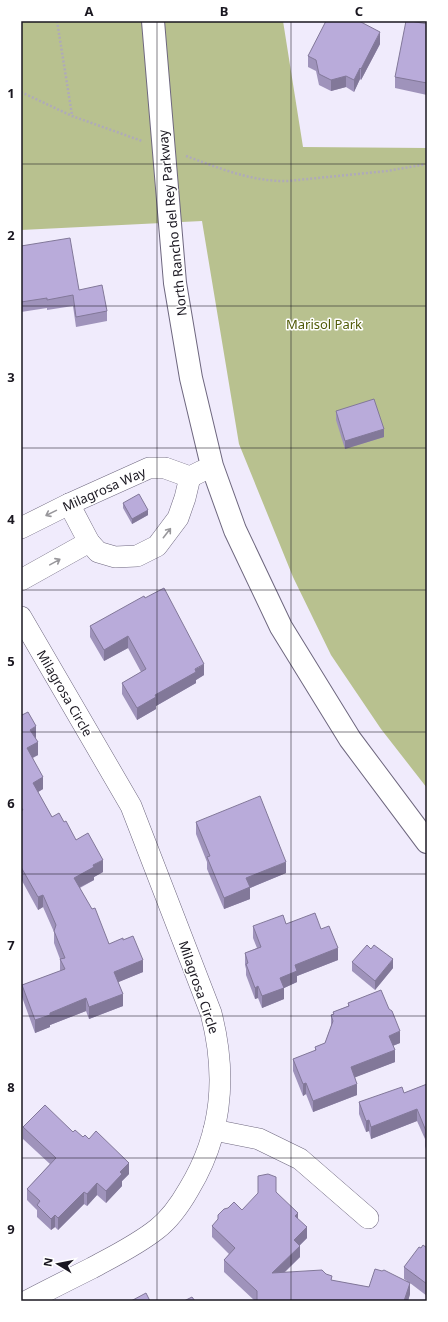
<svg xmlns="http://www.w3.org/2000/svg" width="448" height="1322" viewBox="0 0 448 1322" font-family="'Noto Sans',sans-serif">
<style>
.green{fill:#b8c18f}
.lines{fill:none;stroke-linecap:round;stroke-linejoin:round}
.minor-casing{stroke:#6e677f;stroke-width:22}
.tertiary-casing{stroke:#6e677f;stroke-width:24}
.path{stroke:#afaab9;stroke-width:2.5;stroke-dasharray:2 2;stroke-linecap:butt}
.minor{stroke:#fff;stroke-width:21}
.tertiary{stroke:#fff;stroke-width:22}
.wall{fill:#9f93bb}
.shaded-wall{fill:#827899}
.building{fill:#b9abda;stroke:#827899}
.oneway{stroke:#98979b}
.grid{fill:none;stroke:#1a1720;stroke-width:1;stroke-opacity:0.55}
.labels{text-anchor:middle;stroke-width:3;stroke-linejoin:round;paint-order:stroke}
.street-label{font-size:13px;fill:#1a1720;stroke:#fff}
.park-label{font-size:13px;fill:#4f5906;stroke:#fff}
.neatline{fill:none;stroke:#1a1720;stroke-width:1.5}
.grid-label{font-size:13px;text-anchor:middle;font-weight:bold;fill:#1a1720}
</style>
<rect width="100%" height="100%" fill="#f0ebfc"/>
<path class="green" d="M21,21h262l20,126 124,1v640l-46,-59 -50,-74 -38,-78 -54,-133 -37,-223 -181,9z"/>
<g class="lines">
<g class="minor-casing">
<g id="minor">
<path d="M69,504l20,38"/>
<path d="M21,528l48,-24 80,-36h16l25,9 12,-6"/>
<path d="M21,580l68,-38 9,10 17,5 22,-1 20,-10 21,-28 7,-20 5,-21"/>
<path d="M21,617l110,189 80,207c16,62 12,120 -22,176 -8,14 -19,30 -32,40 -20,16 -43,27 -65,39 -22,11 -44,22 -65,33"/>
<path d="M214,1130l45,9 41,20 68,59"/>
</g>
</g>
<g class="tertiary-casing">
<path id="tertiary" d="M153,21l22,262 16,95 21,88 23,64 46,97 69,112 77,103"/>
</g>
<g class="path">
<path d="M57,21l15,94"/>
<path d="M21,92l51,24 70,25"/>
<path d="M186,156c33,12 66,26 102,25l99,-10 40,-7"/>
</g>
<use href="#minor" class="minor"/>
<use href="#tertiary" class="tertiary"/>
</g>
<g class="wall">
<path d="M361,22l19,22 -19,36 -1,-1 -6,13 -8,-5 -15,4 -12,-6 -3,-14 -8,-4v-11z"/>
<path d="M427,24v71l-32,-7v-11z"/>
<path d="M21,246l86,65v10l-31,6 -3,-21 -26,4v-2l-26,4z"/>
<path d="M336,411l48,26 -39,12 -9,-29z"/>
<path d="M123,503l25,12 -16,9 -9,-16z"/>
<path d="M145,598l59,77 -8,5v3l-40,23v3l-19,11 -15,-26v-11l19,-11 -13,-24 -24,13 -14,-24v-11z"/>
<path d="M21,712l15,27 2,16 -5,3 10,31 -5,3 14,25 12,5 12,18 27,32 -9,5v3l-14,8 29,56 14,-4 20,32 -25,10 5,24 -34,13 -3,-8 -36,14v2l-15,6 -13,-36v-12l38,-14v-12l-6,-16v-11l-11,-25 -5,3 -17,-31z"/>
<path d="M196,822l90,51 -36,15v11l-26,10 -17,-40v-7l-11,-28z"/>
<path d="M286,924l35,5 17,31 -41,16v6l-13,6v11l-22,9 -4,-10 -3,1 -9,-24v-6l-1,-4v-12l12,-5 -4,-10v-12z"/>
<path d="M352,962l41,6 -18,22 -23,-19z"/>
<path d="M348,1003l52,40 -7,3 2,16 -40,15 2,18 -44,17 -7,-18 -3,2 -10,-25v-12l22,-8v-4l10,-4 6,-17v-11h2v-3l15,-6z"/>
<path d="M427,1084v68l-2,-6v-7l-8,-18 -46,18 -2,-8 -3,1 -7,-18v-12l45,-9z"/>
<path d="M23,1127l50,5 10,5 46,37 -7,7v5l-16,17 -9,-8 -10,11 -3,-2 -26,26 -3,-3 -4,3 -14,-13v-7l-10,-10v-11l23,-25 -27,-25z"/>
<path d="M276,1192l22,27 9,19 -7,7v12l-15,15 84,15 38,-6 -3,-2v-12l17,-19h6v48l-17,-13v11l-2,7h-153l-31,-29v-12l5,-6 -17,-17v-11z"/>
</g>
<g class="shaded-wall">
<path d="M380,32v12l-19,36v-11z"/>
<path d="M360,68v11l-6,13v-12z"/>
<path d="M346,76v11l-15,4v-11z"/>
<path d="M384,429v8l-39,12v-8z"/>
<path d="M148,510v5l-16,9v-5z"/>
<path d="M128,636v12l-24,13v-11z"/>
<path d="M204,664v11l-8,5v3l-40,23v3l-19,11v-12l18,-13z"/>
<path d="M36,726v13l-6,-9z"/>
<path d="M38,742v13l-11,5v-12z"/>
<path d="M43,777v12l-10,6v-12z"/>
<path d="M103,860v12l-9,5v3l-20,10v-12l19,-13z"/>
<path d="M286,862v11l-36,15v11l-26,10v-11l22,-20z"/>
<path d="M43,895v12l-5,3v-13z"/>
<path d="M338,948v12l-41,16v6l-13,6v11l-22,9v-12l18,-18 15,-13z"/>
<path d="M393,959v9l-18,22v-9z"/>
<path d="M143,960v12l-29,12v-12z"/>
<path d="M258,986v12l-3,1v-11z"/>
<path d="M123,994v12l-34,13v-12z"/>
<path d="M86,998v13l-36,14v2l-15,6v-13l15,-7z"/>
<path d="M400,1031v12l-11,4v-11z"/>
<path d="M395,1050v12l-44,17v-12z"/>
<path d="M306,1083v11l-3,2v-12z"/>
<path d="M357,1084v11l-44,17v-11z"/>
<path d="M417,1109v12l-46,18v-12z"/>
<path d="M369,1120v11l-3,1v-11z"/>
<path d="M129,1163v11l-7,7v5l-16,17v-12l14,-19z"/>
<path d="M97,1183v12l-10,11v-12z"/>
<path d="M84,1192v12l-26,26v-12z"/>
<path d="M298,1213v11l-3,-8z"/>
<path d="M55,1215v12l-4,3v-11z"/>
<path d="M307,1227v11l-13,13v-11z"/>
<path d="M300,1246v11l-28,27v-11z"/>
<path d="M410,1283v11l-2,7h-4z"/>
</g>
<g class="building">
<path d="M326,21h33l21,11 -19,37 -1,-1 -6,12 -8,-4 -15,4 -12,-6 -3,-14 -8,-4z"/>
<path d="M406,21h5l16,3v59l-32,-6z"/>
<path d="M70,238l9,52 23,-5 5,26 -31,6 -3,-22 -26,5v-2l-26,4v-56z"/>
<path d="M374,399l10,30 -39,12 -9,-30z"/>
<path d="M139,494l9,16 -16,9 -9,-16z"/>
<path d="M164,588l40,76 -9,5 1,3 -41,23 1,2 -19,11 -15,-25 24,-14 -18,-33 -24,14 -14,-24 54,-30 1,2z"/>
<path d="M21,712l1,3 6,-3 8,14 -6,4 8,12 -11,6 16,29 -10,6 19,34 7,-4 5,9 2,-1 10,19 12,-7 15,27 -10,5 1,2 -20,11 18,31 3,-1 14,36 14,-6v2l10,-4 10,24 -29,12 9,22 -34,13 -3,-9 -36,15v2l-15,5 -13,-35 43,-16 -5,-10 5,-1 -11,-27 2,-6 -13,-30 -5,2 -17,-30v-56l2,-1 -2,-3z"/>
<path d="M260,796l26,66 -40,16 4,9 -26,11 -17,-41 3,-1 -14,-34z"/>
<path d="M315,913l6,16 8,-3 9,22 -43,17 2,6 -17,7 4,10 -22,8 -4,-10 -3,2 -9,-24 2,-1 -3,-10 16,-6 -8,-21 30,-11 3,9z"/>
<path d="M367,945l4,4 3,-4 19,14 -18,22 -23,-19z"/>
<path d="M381,990l8,19 3,2 8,20 -11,5 6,14 -44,17 6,17 -44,17 -7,-18 -3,1 -10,-25 23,-9 -1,-3 10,-4 8,-22 -2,-6 3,-1 -1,-2 16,-6 -1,-3z"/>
<path d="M427,1084v57l-2,-6 1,-4 -9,-22 -46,18 -2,-7 -3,1 -7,-19 43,-15 2,6z"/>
<path d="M45,1105l28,27 2,-2 8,7 2,-2 4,4 7,-8 33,32 -9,9 2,2 -16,17 -9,-8 -10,11 -3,-2 -26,26 -3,-3 -4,4 -14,-14 3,-4 -13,-12 29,-31 -33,-31z"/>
<path d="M268,1174l8,3v15l22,21 -3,3 12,11 -13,13 6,6 -28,27 50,-3 4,4 6,2 -1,4 38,7 6,-18 7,2 2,-1 26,13 -6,18h-147v-10l-33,-31 11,-12 -23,-22 6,-7v-4l6,-6 4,-1 6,-6 8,8 16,-17v-17z"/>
<path d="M423,1245l4,3v36l-23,-17 15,-20 2,1z"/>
<path d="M146,1293l4,8h-19z"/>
<path d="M192,1297l3,4h-11z"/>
</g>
<defs><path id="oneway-shaft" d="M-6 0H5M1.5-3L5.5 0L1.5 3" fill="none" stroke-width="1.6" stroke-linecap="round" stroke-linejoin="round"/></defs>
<g class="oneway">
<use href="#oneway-shaft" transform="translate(51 513) rotate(154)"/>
<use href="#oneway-shaft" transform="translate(167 533) rotate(-52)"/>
<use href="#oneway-shaft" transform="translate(55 562) rotate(-29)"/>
</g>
<path class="grid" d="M157,21v1280M291,21v1280M21,164h406M21,306h406M21,448h406M21,590h406M21,732h406M21,874h406M21,1016h406M21,1158h406"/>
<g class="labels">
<g class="street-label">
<text transform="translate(172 223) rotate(-96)" y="5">North Rancho del Rey Parkway</text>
<text transform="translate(104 489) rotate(-24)" y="5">Milagrosa Way</text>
<text transform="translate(65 693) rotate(60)" y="5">Milagrosa Circle</text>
<text transform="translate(199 987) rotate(71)" y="5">Milagrosa Circle</text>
</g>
<g class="park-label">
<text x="324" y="329">Marisol Park</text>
</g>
</g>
<rect width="448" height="1322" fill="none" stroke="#ffffff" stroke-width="44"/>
<g transform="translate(58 1264) rotate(280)" stroke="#ffffff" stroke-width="3" paint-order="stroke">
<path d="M0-3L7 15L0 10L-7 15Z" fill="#1a1720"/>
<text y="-6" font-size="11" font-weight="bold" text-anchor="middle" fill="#1a1720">N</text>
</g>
<rect x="22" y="22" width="404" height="1278" class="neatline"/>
<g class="grid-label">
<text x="89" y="16">A</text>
<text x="224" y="16">B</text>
<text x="359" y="16">C</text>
<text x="11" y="98">1</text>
<text x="11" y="240">2</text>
<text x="11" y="382">3</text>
<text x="11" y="524">4</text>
<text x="11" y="666">5</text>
<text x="11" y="808">6</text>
<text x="11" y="950">7</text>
<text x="11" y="1092">8</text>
<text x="11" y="1234">9</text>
</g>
</svg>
